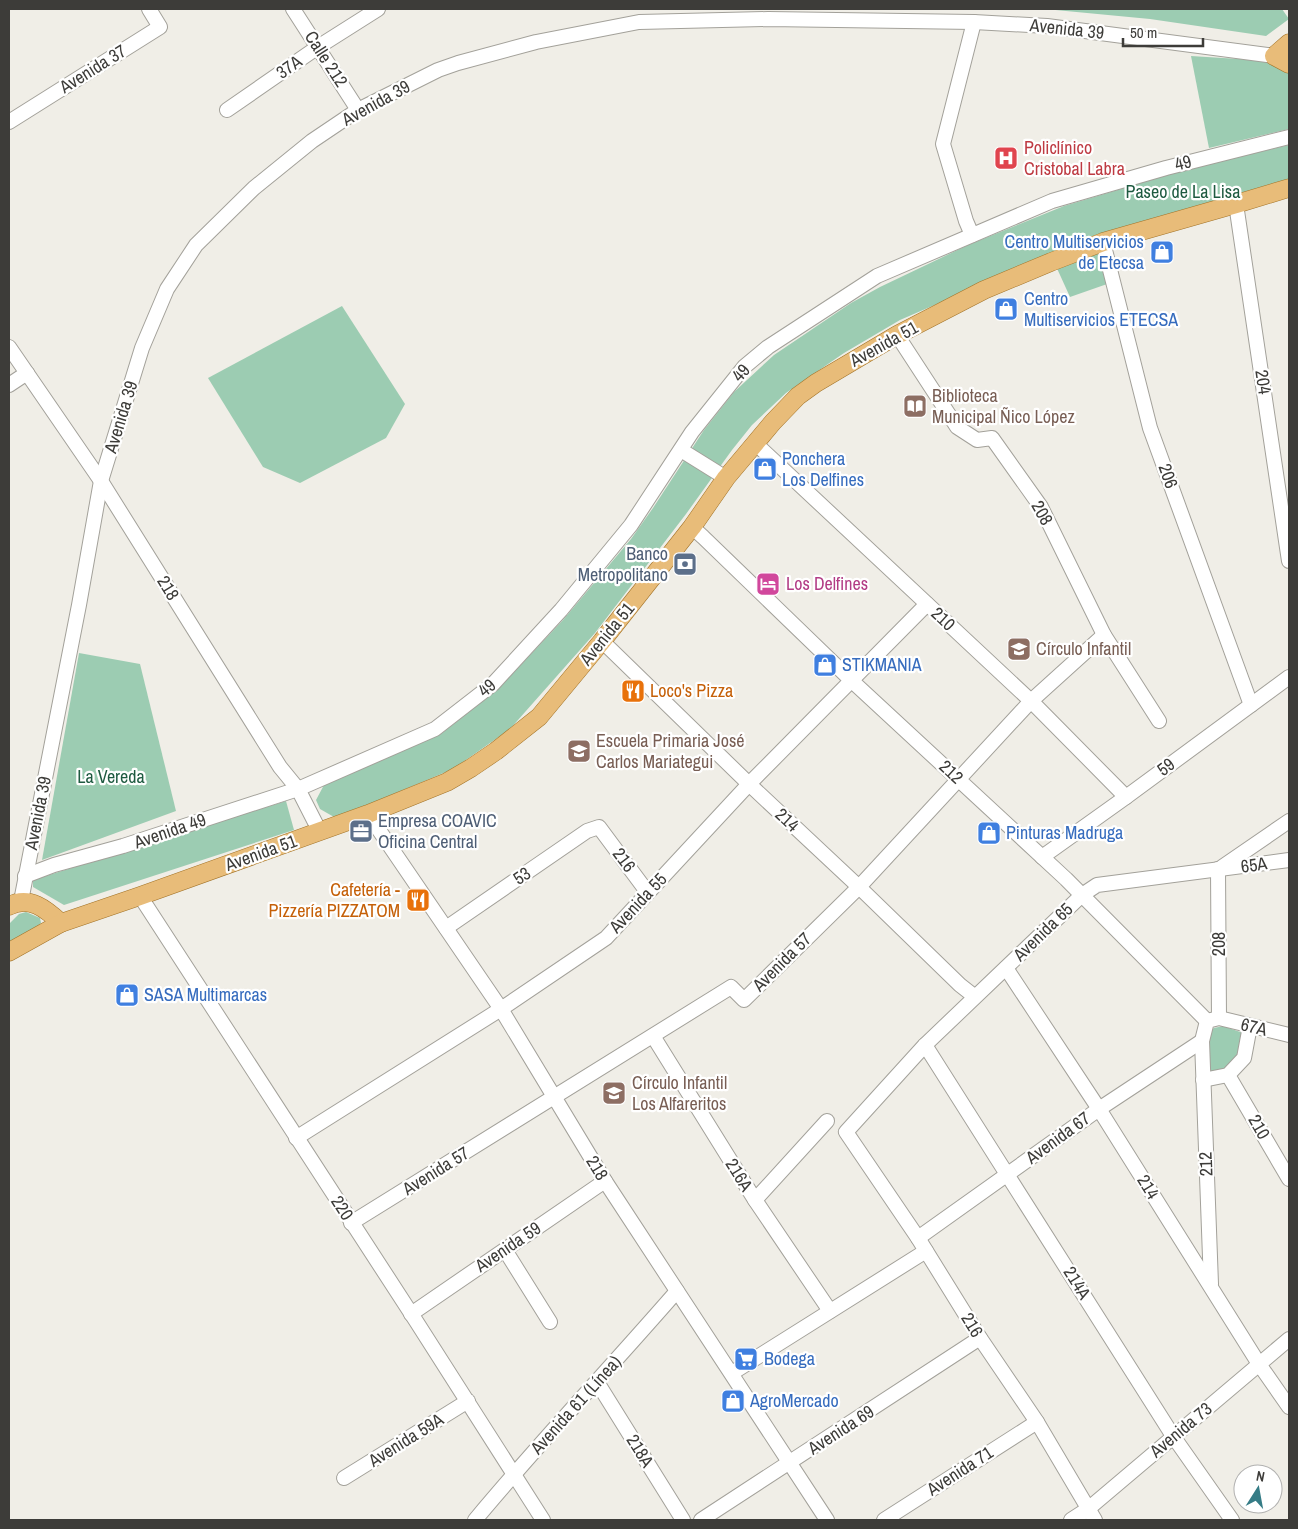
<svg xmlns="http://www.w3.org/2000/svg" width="1298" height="1529" viewBox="0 0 1298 1529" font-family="'Archivo Narrow',sans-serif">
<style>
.green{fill:#9cccb2}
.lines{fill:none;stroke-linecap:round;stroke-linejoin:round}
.minor-casing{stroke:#a3a19a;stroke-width:16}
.major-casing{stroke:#a27328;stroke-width:19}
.minor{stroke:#fff;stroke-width:14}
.major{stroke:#e8bc79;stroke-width:18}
.labels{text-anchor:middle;stroke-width:4.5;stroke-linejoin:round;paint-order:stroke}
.street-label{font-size:18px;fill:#3d3c39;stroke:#fff}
.health-label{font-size:18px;fill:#be3a42;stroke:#fff;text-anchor:start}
.park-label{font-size:18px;fill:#1e5a40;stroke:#fff}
.shop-label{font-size:18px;fill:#366cbe;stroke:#fff;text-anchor:start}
.education-label{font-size:18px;fill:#785e54;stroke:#fff;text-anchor:start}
.service-label{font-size:18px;fill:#4e5e75;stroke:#fff;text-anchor:end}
.hotel-label{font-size:18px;fill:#b23c85;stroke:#fff;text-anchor:start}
.food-label{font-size:18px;fill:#c56008;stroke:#fff;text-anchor:start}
</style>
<rect width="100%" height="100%" fill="#f0eee7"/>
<g class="green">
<path d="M1045,9h237l7,10 -23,17 -116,-17z"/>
<path d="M1191,56l80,5 18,12v56l-80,19z"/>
<path d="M1289,145v36l-336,116 -53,23 -56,33 -58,40 -34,32 -20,25 -46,64 -91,119 -85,96 -57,40 -81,34 -38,14 -14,-8 -4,-9 8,-15 117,-51 58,-46 64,-68 68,-81 22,-31 51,-78 30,-38 40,-37 77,-52 29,-16 88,-42 96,-39 124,-37z"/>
<path d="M1100,250l10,33 -40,14 -15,-33z"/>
<path d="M342,306l63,98 -19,34 -86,45 -37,-16 -55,-89z"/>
<path d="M79,653l61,11 36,147 -134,49z"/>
<path d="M286,801l8,29 -230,75 -31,-18v-7z"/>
<path d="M26,912l14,6 1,5 -4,4 -28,15v-18l10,-10z"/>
<path d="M1223,1026l20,7 -3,22 -15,15 -17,2v-40l6,-4z"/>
</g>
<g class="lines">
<g class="minor-casing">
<g id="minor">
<path d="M293,9l65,101"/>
<path d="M227,110l91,-63 60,-38"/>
<path d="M9,122l151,-95 -11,-18"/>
<path d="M1236,204l53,357"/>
<path d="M972,235l-6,-14 -23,-77 31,-122"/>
<path d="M1103,242l47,186 101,277"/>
<path d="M897,335l60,92 20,13 15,-2 49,69 63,128 55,86"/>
<path d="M9,347l92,134 179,286 18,22 22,43"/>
<path d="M9,385l18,-12"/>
<path d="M756,444l275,257 95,96"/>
<path d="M681,450l45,28"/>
<path d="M692,527l11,10 149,144 214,198 141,142"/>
<path d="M602,641l147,143 110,103 101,98 14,11"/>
<path d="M368,814l133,195 104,172 222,339"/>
<path d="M1042,857l84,-60 163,-120"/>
<path d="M1222,867l67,-46"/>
<path d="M1218,869l1,149"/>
<path d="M25,876l29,-11 69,-19 175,-57 137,-60 58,-45 68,-74 70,-85 61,-93 52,-65 24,-20 109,-71 175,-75 114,-33 123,-31"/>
<path d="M140,896l276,425 127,199"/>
<path d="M21,901l58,-296 22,-124 41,-133 25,-59 29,-44 58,-57 58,-47 46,-31 80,-40 20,-7 78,-21 103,-20 129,-3 206,3 73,4 235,31"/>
<path d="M446,928l141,-97 12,-4 49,66"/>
<path d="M1006,968l93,141 160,255 30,43"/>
<path d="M653,1036l102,164 75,111"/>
<path d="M925,1045l248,391 59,84"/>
<path d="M1228,1075l61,104"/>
<path d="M1203,1080l25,-5 16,-17 6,-32"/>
<path d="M296,1138l205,-129 105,-71 143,-154 178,-180"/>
<path d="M755,1200l72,-79"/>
<path d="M351,1223l380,-236 13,13 115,-113 172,-186 73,-66"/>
<path d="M918,1238l181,-129 103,-68"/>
<path d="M505,1250l45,72"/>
<path d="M1211,1284l-9,-243 5,-20 12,-3 70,17"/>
<path d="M411,1314l194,-133"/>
<path d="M732,1373l194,-122"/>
<path d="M597,1382l86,138"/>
<path d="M344,1478l124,-77"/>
<path d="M475,1520c65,-78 135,-152 202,-229"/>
<path d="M701,1520l279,-182"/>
<path d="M884,1520l153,-98"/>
<path d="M1071,1520l17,-11 201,-170"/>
<path d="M1095,1520l-58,-98 -57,-84 -62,-100 -72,-106 79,-87 157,-150 15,-10 192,-25"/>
</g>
</g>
<g class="major-casing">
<g id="major">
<path d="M1289,43l-15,13 15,8"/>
<path d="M9,906c20,-11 37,3 52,17"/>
<path d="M9,952l52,-29 79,-27 228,-82 79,-32 24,-14 25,-17 43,-34 63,-76 90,-114 34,-49 47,-56 25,-26 18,-13 81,-48 87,-45 67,-28 52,-20 133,-38 53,-16"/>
</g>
</g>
<use href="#minor" class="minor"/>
<use href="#major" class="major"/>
</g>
<defs>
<g id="hospital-square" transform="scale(1.25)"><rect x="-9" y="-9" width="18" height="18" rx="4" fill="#e0444e" stroke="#fff"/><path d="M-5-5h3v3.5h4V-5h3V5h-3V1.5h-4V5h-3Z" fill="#fff"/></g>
<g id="shop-square" transform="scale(1.25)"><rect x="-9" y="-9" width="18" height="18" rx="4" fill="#3f7fe0" stroke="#fff"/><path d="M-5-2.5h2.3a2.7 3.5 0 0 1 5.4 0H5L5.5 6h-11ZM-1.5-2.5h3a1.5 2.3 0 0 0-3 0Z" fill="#fff"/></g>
<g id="library-square" transform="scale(1.25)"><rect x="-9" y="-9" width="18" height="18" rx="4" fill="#8d6e63" stroke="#fff"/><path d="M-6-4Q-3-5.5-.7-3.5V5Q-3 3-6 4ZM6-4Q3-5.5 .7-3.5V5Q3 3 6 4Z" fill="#fff"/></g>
<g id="bank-square" transform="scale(1.25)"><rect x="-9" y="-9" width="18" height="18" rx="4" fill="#5c6f8a" stroke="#fff"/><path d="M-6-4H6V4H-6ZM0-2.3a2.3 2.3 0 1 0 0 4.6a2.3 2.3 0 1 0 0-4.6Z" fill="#fff"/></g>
<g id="hotel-square" transform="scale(1.25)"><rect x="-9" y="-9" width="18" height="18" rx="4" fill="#d1479c" stroke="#fff"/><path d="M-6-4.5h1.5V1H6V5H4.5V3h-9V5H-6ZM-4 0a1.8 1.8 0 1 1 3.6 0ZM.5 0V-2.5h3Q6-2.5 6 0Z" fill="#fff"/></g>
<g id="school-square" transform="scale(1.25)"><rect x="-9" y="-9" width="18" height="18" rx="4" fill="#8d6e63" stroke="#fff"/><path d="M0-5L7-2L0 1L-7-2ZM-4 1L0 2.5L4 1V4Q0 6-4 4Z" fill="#fff"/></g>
<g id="restaurant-square" transform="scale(1.25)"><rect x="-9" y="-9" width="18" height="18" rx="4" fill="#e8710a" stroke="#fff"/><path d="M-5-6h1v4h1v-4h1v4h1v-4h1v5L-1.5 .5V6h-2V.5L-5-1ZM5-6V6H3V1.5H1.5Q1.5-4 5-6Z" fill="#fff"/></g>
<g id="office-square" transform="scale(1.25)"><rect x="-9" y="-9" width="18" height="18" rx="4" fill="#5c6f8a" stroke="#fff"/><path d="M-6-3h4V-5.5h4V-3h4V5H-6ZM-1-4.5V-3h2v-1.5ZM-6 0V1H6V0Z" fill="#fff"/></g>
<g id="supermarket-square" transform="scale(1.25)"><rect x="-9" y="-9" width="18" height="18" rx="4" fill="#3f7fe0" stroke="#fff"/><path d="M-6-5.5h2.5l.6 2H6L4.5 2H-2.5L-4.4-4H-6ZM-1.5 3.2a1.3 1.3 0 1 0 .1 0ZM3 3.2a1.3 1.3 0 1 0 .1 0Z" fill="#fff"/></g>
</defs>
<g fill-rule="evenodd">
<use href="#hospital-square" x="1006" y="158"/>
<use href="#shop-square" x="1162" y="252"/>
<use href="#shop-square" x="1006" y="309"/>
<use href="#library-square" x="915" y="406"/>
<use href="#shop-square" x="765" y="469"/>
<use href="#bank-square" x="685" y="564"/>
<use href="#hotel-square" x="768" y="584"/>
<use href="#school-square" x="1019" y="649"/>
<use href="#shop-square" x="825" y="665"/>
<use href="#restaurant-square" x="633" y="691"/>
<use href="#school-square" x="579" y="751"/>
<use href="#office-square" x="361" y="831"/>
<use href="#shop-square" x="989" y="833"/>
<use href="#restaurant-square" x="418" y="900"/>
<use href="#shop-square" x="127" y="995"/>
<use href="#school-square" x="614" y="1093"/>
<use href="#supermarket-square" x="746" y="1359"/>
<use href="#shop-square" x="733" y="1401"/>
</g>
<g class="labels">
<g class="street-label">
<text transform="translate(1067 29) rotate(6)" y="6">Avenida 39</text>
<text transform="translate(326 59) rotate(57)" y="6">Calle 212</text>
<text transform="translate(289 67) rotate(-35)" y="6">37A</text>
<text transform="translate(93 69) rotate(-32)" y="6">Avenida 37</text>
<text transform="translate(376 103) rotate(-29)" y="6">Avenida 39</text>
<text transform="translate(1183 163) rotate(-14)" y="6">49</text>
<text transform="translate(884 344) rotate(-29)" y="6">Avenida 51</text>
<text transform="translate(741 373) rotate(-48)" y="6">49</text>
<text transform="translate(1263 382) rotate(82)" y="6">204</text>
<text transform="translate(121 417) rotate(-73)" y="6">Avenida 39</text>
<text transform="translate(1168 476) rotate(70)" y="6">206</text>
<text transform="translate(1042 513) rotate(60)" y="6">208</text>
<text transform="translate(168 588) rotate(58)" y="6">218</text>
<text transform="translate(943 619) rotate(43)" y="6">210</text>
<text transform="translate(607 634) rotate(-51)" y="6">Avenida 51</text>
<text transform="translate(487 688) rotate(-40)" y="6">49</text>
<text transform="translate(1166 767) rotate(-37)" y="6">59</text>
<text transform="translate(951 772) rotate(43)" y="6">212</text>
<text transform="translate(38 813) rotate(-79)" y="6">Avenida 39</text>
<text transform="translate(787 820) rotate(43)" y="6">214</text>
<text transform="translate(170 831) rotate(-19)" y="6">Avenida 49</text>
<text transform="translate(261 853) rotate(-20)" y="6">Avenida 51</text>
<text transform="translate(624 860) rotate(53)" y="6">216</text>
<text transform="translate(1254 865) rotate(-8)" y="6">65A</text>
<text transform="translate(522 876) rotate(-34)" y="6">53</text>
<text transform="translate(638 903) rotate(-47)" y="6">Avenida 55</text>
<text transform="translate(1043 932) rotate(-44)" y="6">Avenida 65</text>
<text transform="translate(1219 944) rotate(-90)" y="6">208</text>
<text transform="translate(782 962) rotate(-45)" y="6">Avenida 57</text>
<text transform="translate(1254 1027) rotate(14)" y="6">67A</text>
<text transform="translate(1259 1127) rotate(60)" y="6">210</text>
<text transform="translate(1058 1138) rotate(-36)" y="6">Avenida 67</text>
<text transform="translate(1206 1164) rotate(-92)" y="6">212</text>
<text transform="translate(597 1168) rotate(58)" y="6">218</text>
<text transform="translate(436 1171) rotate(-32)" y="6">Avenida 57</text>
<text transform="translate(739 1175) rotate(58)" y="6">216A</text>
<text transform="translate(1148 1187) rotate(58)" y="6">214</text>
<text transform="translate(342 1208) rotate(57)" y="6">220</text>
<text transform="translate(508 1247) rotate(-34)" y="6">Avenida 59</text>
<text transform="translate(1077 1283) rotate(58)" y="6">214A</text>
<text transform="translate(972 1325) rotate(58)" y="6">216</text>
<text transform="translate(576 1405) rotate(-48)" y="6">Avenida 61 (Línea)</text>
<text transform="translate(841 1430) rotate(-33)" y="6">Avenida 69</text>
<text transform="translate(1181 1430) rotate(-40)" y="6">Avenida 73</text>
<text transform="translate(406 1440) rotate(-32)" y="6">Avenida 59A</text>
<text transform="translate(640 1451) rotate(58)" y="6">218A</text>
<text transform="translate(960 1471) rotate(-33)" y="6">Avenida 71</text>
</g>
<g class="health-label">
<text x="1024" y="154">Policlínico<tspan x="1024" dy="21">Cristobal Labra</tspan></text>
</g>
<g class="park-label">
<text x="1183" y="198">Paseo de La Lisa</text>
<text x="111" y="783">La Vereda</text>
</g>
<g class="shop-label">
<text x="1144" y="248" text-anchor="end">Centro Multiservicios<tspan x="1144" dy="21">de Etecsa</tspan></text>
<text x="1024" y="305">Centro<tspan x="1024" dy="21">Multiservicios ETECSA</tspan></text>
<text x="782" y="465">Ponchera<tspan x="782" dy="21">Los Delfines</tspan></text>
<text x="842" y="671">STIKMANIA</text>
<text x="1006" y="839">Pinturas Madruga</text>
<text x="144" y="1001">SASA Multimarcas</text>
<text x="764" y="1365">Bodega</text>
<text x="750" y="1407">AgroMercado</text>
</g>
<g class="education-label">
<text x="932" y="402">Biblioteca<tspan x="932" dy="21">Municipal Ñico López</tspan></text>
<text x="1036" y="655">Círculo Infantil</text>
<text x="596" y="747">Escuela Primaria José<tspan x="596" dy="21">Carlos Mariategui</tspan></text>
<text x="632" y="1089">Círculo Infantil<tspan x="632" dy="21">Los Alfareritos</tspan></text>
</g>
<g class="service-label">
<text x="668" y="560">Banco<tspan x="668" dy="21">Metropolitano</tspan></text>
<text x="378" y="827" text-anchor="start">Empresa COAVIC<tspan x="378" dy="21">Oficina Central</tspan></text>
</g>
<g class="hotel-label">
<text x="786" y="590">Los Delfines</text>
</g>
<g class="food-label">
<text x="650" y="697">Loco's Pizza</text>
<text x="400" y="896" text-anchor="end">Cafetería -<tspan x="400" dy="21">Pizzería PIZZATOM</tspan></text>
</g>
</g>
<rect width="1298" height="1529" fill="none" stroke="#3d3c39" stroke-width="20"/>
<g transform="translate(1258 1489) rotate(11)"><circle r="24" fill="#ffffff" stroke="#b1b1b0"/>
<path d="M0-4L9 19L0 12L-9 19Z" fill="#357c86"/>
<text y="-8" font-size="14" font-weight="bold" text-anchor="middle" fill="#3d3c39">N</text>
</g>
<path d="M1123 38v8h80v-8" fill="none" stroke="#3d3c39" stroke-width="2.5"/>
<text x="1130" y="38" font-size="15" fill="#3d3c39" stroke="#ffffff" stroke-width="4" paint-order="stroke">50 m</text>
</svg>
